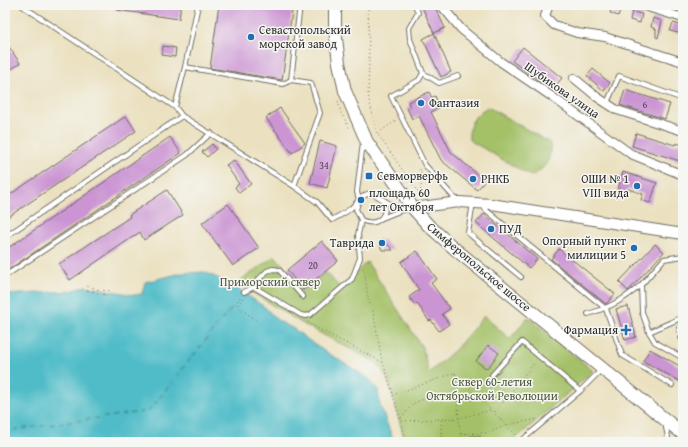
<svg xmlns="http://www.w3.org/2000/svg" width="688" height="447" viewBox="0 0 688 447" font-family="'Gentium Book Plus',serif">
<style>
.green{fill:#a4c168;stroke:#68764a}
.water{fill:#4fbcc8;stroke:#3d747a}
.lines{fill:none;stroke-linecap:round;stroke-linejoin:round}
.ferry{stroke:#385e62;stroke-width:1;stroke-dasharray:5 4;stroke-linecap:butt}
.building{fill:#cb94d3}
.service-casing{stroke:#6e6b5f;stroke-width:6}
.minor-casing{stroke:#6e6b5f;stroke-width:10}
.tertiary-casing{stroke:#6e6b5f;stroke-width:12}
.primary-casing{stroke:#6e6b5f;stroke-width:14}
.path{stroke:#6e6b5f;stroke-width:1;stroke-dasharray:1 3;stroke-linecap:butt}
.service{stroke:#fff;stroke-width:4}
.minor{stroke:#fff;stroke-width:8}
.tertiary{stroke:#fff;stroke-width:10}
.primary{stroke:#fff;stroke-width:12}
.poi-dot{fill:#1f6fb2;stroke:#f6f6f2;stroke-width:1.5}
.labels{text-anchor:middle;stroke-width:3;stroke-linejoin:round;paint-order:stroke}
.number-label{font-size:10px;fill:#534555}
.poi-label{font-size:12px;fill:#2b2b2b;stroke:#f6f6f2;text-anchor:start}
.street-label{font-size:12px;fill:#2b2b2b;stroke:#f6f6f2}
.park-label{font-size:12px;fill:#4f583d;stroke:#f6f6f2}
</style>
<rect width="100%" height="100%" fill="#f6f6f2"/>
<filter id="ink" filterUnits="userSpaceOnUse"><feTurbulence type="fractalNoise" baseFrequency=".025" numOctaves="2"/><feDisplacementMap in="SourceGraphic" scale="8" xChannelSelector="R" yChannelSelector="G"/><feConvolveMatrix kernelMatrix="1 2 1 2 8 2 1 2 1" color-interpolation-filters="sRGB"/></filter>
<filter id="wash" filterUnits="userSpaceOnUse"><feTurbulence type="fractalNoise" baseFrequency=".012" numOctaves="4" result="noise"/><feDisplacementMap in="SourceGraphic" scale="16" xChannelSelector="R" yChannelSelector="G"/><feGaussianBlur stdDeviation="0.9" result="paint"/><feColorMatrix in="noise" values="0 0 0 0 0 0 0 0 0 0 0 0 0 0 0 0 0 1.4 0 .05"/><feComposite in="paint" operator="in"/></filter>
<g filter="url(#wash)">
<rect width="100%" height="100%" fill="#ebe1c0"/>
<g class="green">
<path d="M488,107l62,36c2,16 -5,26 -19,33l-62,-36c-1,-15 5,-26 19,-33z"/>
<path d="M275,256l11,13 -2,1 18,21 24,-19 14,16 27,-26 55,85 7,26 27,-24 28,-33 26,23 18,-22 65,54 -81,71h-107l-17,-63 -11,-16 -74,-39 -66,-41z"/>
</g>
<path class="water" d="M205,272l29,14 32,22 11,12 17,9 21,16 53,33 10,12 2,15 14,37h-389v-147l66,-4 14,-5 49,9 8,-1 3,-12 37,-9z"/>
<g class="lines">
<path class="ferry" d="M5,431l144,-20 83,-104"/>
</g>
<g id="blocks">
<g class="building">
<path d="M117,5h64l-2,14 -62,-9z"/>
<path d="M219,5h74l-11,75 -72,-12z"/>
<path d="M421,5h13l11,23 -11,5z"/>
<path d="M613,5l8,3 -3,8 -8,-3z"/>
<path d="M632,12l10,2 -2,9 -10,-3z"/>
<path d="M653,18l9,3 -4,17 -2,-1v-8l-5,-2z"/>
<path d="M673,23l8,2 -3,8 -8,-2z"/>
<path d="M434,33l17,39 -10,5 -18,-38z"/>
<path d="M5,41l15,22 -8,6 -7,-10z"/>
<path d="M163,46l13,2 -1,9 -13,-2z"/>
<path d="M523,47l39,31 -10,12 -40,-29z"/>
<path d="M593,69l17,14 -6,8 -17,-15z"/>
<path d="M625,90l45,14 -5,15 -45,-14z"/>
<path d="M429,92l3,6 3,-2 5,11 -9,5 20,40 34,29 -8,9 -36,-30 -22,-44 -7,3 -5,-11 3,-1 -2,-5z"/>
<path d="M280,108l25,35 -13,10 -26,-35z"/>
<path d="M126,116l10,15 -131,88v-21z"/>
<path d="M636,133l39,12 1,-2 7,2v17l-51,-16z"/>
<path d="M170,137l11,16 -176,119v-22z"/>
<path d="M320,141l17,5 -10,42 -17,-5z"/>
<path d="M212,144l4,5 -9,8 -5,-5z"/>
<path d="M234,160l17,24 -12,9 -4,-6 4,-3 -13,-19z"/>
<path d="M623,172l34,11 -7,20 -9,-3 2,-6 -15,-5 -2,6 -9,-3z"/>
<path d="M167,190l16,25 -39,25 -4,-8 -70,48 -11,-16 71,-47 -1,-2z"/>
<path d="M228,204l31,44 -26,18 -31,-43z"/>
<path d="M484,214l53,45 -8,9 -53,-45z"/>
<path d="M383,239l10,11h-11l-3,-7z"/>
<path d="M322,241l16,20 -35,29 -16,-20z"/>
<path d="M655,244l9,8 -36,39 -9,-9z"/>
<path d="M559,249l56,45 -8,9 -1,1 -55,-45z"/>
<path d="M417,251l20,28 -6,4 19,26 -8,5 7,10 -10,7 -8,-11 -2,1 -12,-18 -2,2 -6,-8 10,-7 -18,-28z"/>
<path d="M628,306l8,31 -11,3 -9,-31z"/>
<path d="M488,345l11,8 -12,16 -11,-8z"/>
<path d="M650,349l33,19v15l-40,-22z"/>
<rect x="471" y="436" width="9" height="6"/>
</g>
</g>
</g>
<g filter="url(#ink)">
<use href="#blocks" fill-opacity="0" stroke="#6e6b5f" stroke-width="1"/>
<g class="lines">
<g class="service-casing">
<g id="service">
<path d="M21,5l154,102"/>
<path d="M198,5l-13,62 -10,40 7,9 112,70 23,16 15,18c6,-4 14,-7 19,-12 8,-6 14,-20 26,-12 9,5 15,10 25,14"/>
<path d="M415,5l3,8 -9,15 1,11 13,34 -4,7 -28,16 34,69 33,37"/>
<path d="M185,67l98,17 8,-4 9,-75"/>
<path d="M423,73l16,10 19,-7"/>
<path d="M291,80l20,3 9,30 -26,73"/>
<path d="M607,103l12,-27 64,23"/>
<path d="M363,142l-6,50 2,8 -3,9 5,11c16,7 28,-3 22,-20"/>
<path d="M473,203l-5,30 53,44"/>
<path d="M483,204l3,6 120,99 16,46 50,30"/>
<path d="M382,218l20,-8 10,-1"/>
<path d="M5,237l177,-121"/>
<path d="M683,256l-19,3 -23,26 1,27 7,20 34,-15"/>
<path d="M5,276l182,-121 24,-22"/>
<path d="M254,287l1,-4 12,-12 6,-2 6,1 24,27"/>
<path d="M244,292l10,-5 47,28 5,1 4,-1 42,-36 8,-21 -2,-23 3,-15"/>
<path d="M588,314c23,-7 35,-14 53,-29"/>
<path d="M683,322l-4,6 2,10 2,2"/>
<path d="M649,332l6,10 28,16"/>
<path d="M492,375l30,-33 58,49"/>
<path d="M665,423l3,14 -3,5"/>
<path d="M520,442l60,-51 22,-22"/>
</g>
</g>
<g class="minor-casing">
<g id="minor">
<path d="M441,5l20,24 40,33 50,34 80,58 52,21"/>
<path d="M549,5l-4,11 9,9 23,8 28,4 78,25"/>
<path d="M641,5l42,13"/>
<path d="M574,78l23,19 20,13 66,21"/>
</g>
</g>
<g class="tertiary-casing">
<path id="tertiary" d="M413,208l46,-6 32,2 192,30"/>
</g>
<g class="primary-casing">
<path id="primary" d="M335,5v25l4,33 6,28 22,51 46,66 15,17 27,24 228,185"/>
</g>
<g class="path">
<path d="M368,5l1,54 -1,36 9,38 45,65"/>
<path d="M338,101l3,12 9,16"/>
<path d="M378,133l19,-13"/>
<path d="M420,194l2,-15 -2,-10"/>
<path d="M363,268l2,5 3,26 5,12 8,45 12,38"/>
<path d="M88,286v7"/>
<path d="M265,286l20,-1"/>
<path d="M93,287v5"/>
<path d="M98,294v-6"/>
<path d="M104,295v-6"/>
<path d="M108,295l1,-5"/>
<path d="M243,298l-6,8 19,14"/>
<path d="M232,302l3,2"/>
<path d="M232,307l8,-10"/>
<path d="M308,322l1,2 73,38"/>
<path d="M455,373l6,69"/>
<path d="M495,412l40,-50"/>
<path d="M401,418l12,-14 3,-2 11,-4 12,3h3l15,-8"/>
<path d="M441,420v22"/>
<path d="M402,421l58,-3 31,-8"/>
<path d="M461,434l23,-1 9,-2 13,-6 32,-6"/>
<path d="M407,442l-14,-47 61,-22 63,63"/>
</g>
<use href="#service" class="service"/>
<use href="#minor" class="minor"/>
<use href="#tertiary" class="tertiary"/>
<use href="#primary" class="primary"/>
</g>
</g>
<g class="poi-dot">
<circle cx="251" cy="37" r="4"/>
<circle cx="421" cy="103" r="4"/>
<rect x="365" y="172" width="8" height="8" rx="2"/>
<circle cx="473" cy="179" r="4"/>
<circle cx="637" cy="186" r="4"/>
<circle cx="361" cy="200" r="4"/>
<circle cx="491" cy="229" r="4"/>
<circle cx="382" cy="243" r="4"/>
<circle cx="634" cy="248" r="4"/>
<path d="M624 324h4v4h4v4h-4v4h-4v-4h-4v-4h4z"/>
</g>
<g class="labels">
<g class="number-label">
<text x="645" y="108">6</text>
<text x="324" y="169">34</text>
<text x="313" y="269">20</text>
</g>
<g class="poi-label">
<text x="259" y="34">Севастопольский<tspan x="259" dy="14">морской завод</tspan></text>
<text x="429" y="107">Фантазия</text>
<text x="377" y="180">Севморверфь</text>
<text x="481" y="183">РНКБ</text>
<text x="629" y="183" text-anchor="end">ОШИ № 1<tspan x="629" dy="14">VIII вида</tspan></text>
<text x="369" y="197">площадь 60<tspan x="369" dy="14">лет Октября</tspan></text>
<text x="499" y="233">ПУД</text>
<text x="626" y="245" text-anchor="end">Опорный пункт<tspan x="626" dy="14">милиции 5</tspan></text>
<text x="374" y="247" text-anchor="end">Таврида</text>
<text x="618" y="334" text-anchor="end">Фармация</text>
</g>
<g class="street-label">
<text transform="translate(562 90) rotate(35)" y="4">Шубикова улица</text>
<text transform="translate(479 267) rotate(40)" y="4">Симферопольское шоссе</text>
</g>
<g class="park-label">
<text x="270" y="286">Приморский сквер</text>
<text x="492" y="386">Сквер 60-летия<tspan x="492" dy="14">Октябрьской Революции</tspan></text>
</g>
</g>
<rect width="688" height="447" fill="none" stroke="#f6f6f2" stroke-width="20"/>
</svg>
